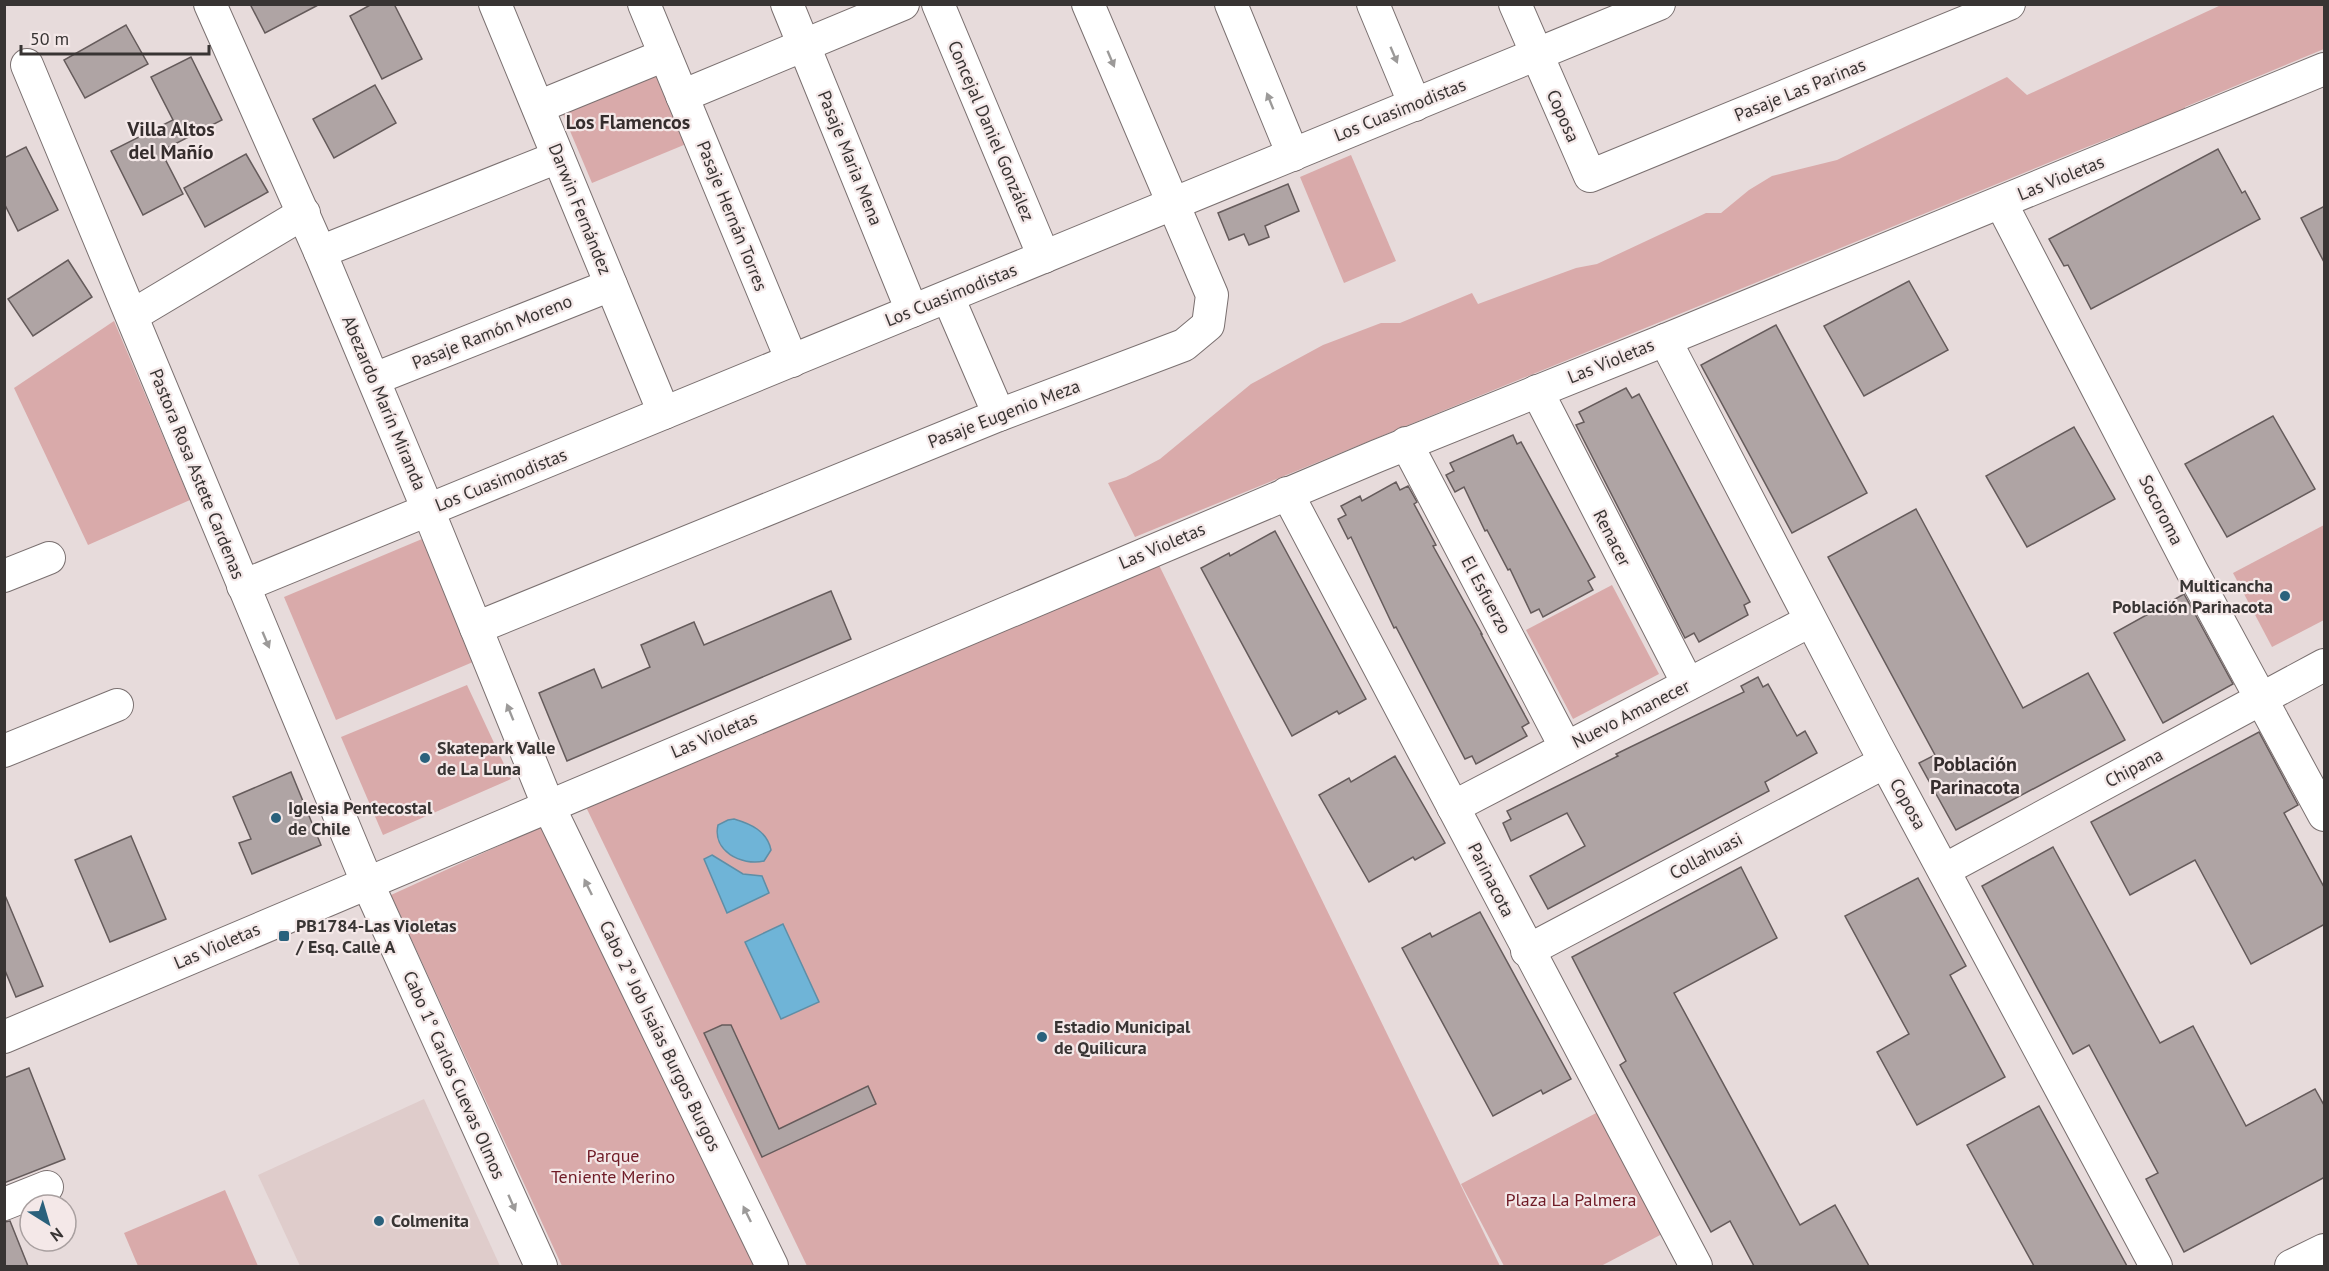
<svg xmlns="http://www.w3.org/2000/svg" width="2329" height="1271" viewBox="0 0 2329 1271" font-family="'PT Sans',sans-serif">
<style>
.built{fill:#dfcccb}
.green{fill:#d9aaaa}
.water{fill:#6fb4d7;stroke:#5e8ea6;stroke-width:1.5}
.building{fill:#afa4a4;stroke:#655b5b;stroke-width:1.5}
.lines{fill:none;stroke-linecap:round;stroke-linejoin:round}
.minor-casing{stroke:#7a7070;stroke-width:34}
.minor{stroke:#fff;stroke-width:32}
.oneway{fill:#9c9a99}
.poi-dot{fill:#2a617c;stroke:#f4e8e8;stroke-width:2}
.labels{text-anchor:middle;stroke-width:4.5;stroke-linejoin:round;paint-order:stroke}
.street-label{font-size:18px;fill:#383433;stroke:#f4e8e8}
.poi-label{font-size:18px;font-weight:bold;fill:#383433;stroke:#f4e8e8;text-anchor:start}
.park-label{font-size:18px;fill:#6f1b26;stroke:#f4e8e8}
.neighbourhood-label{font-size:20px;font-weight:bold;fill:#352d2d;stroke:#f4e8e8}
</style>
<rect width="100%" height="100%" fill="#e7dbdb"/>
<path class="built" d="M424,1099l76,167h-200l-42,-91z"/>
<g class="green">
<path d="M2221,5h103v44l-139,58v2l-98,38 -952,390 -27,-54 18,-6 34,-18 91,-75 72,-39 58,-22h19l72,-30 6,11 98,-36 21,-4 109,-51h15l28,-23 23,-14 65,-16 170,-83 20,18z"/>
<path d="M662,70l29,72 -99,41 -30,-71z"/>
<path d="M1351,155l45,106 -52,22 -44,-106z"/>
<path d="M114,321l76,179 -102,45 -74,-157z"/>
<path d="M2324,525v95l-52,27 -39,-74z"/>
<path d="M422,539l51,123 -137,58 -52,-123z"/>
<path d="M1158,563l342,703h-693l-221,-459z"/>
<path d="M1612,585l47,89 -86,45 -47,-89z"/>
<path d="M467,685l44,94 -128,56 -42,-98z"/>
<path d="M549,823l210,443h-197l-171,-371z"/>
<path d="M1600,1111l64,122 -63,33h-97l-43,-82z"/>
<path d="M225,1190l33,76h-120l-14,-33z"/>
</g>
<g class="water">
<path d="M734,819c17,5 33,12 37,31l-7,11c-23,5 -52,-10 -46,-36l10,-5z"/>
<path d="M712,855l31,19 19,2 7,17 -42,20 -23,-54z"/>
<path d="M783,924l36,78 -38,17 -36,-77z"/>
</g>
<g class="building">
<path d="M250,4h70l-55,29z"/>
<path d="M372,4h22l28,55 -40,20 -32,-63z"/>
<path d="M126,25l22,39 -63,34 -21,-38z"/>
<path d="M191,57l31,63 -61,31 22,43 -40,21 -32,-64 62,-31 -22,-43z"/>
<path d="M375,85l21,38 -62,35 -21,-39z"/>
<path d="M26,147l32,63 -40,21 -14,-28v-45z"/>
<path d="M2218,149l24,44 3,-2 15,28 -169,90 -23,-44 -4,1 -15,-27z"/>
<path d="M246,154l22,38 -63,35 -21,-39z"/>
<path d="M1288,184l11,27 -34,15 4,11 -20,8 -5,-11 -15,6 -11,-27z"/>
<path d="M2325,206v58l-24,-46z"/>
<path d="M68,260l24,37 -59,39 -25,-37z"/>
<path d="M1909,281l39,69 -84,46 -40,-70z"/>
<path d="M1776,325l91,168 -75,40 -91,-168z"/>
<path d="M1626,388l6,10 7,-4 111,208 -6,3 4,10 -49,27 -5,-9 -9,5 -109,-213 8,-3 -5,-10z"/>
<path d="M2273,416l42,73 -88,48 -42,-73z"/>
<path d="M2074,427l41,72 -88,48 -41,-71z"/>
<path d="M1513,435l4,9 4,-2 74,135 -7,4 5,9 -50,27 -4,-8 -8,4 -21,-44 -2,1 -21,-40 -2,1 -21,-44 -9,5 -9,-17 8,-4 -4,-8z"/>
<path d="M1396,482l4,8 8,-4 9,16 -3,2 22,41 -3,1 49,88h-1l48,89 -7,4 5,9 -51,28 -4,-8 -7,3 -69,-132 -2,1 -43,-91 -3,2 -10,-20 8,-4 -5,-9 19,-10 2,5z"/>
<path d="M1916,509l107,199 65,-35 37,67 -169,90 -37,-67 16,-8 -107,-198z"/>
<path d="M1275,531l91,168 -27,15 -2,-3 -45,25 -91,-168 28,-15 1,3z"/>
<path d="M831,591l20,48 -284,122 -28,-68 55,-24 8,19 48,-21 -9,-22 53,-23 10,23z"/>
<path d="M2184,594l49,90 -70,39 -49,-90z"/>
<path d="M1758,677l5,10 5,-3 29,52 8,-5 12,22 -52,29 4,9 -221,118 -18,-33 55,-30 -18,-33 -56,28 -8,-18 8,-4 -4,-8 111,-55 -2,-2 128,-62 -3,-6z"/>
<path d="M2259,732l39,73 -14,8 41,76v35l-74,40 -56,-104 -65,35 -39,-73z"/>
<path d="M1395,756l50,87 -30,17 -2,-3 -44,25 -50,-87 30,-17 2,4z"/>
<path d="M291,772l30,73 -69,29 -13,-31 12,-4 -18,-42z"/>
<path d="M131,836l35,83 -56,23 -35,-82z"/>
<path d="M2053,847l107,196 33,-17 53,100 69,-37 10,18v70l-141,75 -38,-73 12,-6 -69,-128 -16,9 -91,-168z"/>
<path d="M1741,867l36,71 -103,55 126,232 35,-20 34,61h-115l-24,-45 -19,11 -91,-167 6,-4 -54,-104z"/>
<path d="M1918,878l48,88 -16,9 55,102 -88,48 -40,-73 32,-18 -64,-118z"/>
<path d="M4,893l39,93 -27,11 -12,-29z"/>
<path d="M1480,912l91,167 -28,15 -2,-4 -48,26 -91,-168 28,-15 2,4z"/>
<path d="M722,1025h9l48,104 89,-43 8,18 -114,53 -58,-124z"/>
<path d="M29,1068l36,91 -61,24v-105z"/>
<path d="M2039,1106l88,160h-93l-67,-121z"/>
<path d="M10,1221l18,45h-24v-44z"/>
</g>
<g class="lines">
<g class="minor-casing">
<g id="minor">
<path d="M210,4l110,248 108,258 120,295 224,461"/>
<path d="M495,4l169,409"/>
<path d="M644,4l148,357"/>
<path d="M787,4l125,307"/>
<path d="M938,4l106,253"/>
<path d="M1231,4l62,151"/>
<path d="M1373,4l42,101"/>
<path d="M1515,4l75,172 419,-172"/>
<path d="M27,65l340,817 174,384"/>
<path d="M682,96l221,-92"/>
<path d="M538,107l127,-52"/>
<path d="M2001,203l191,368 132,244"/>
<path d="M320,252l238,-95"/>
<path d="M948,297l51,118"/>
<path d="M133,315l171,-102"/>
<path d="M1665,340l210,403 281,523"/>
<path d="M374,379l237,-94"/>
<path d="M1537,391l151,293"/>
<path d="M1406,443l160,305"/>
<path d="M1287,493l409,773"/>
<path d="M4,576l45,-18"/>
<path d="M243,586l1416,-582"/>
<path d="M476,628l523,-213 185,-70 24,-20 4,-30 -124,-291"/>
<path d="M4,751l113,-46"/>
<path d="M1453,807l357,-186"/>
<path d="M1944,870l380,-205"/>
<path d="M1527,951l358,-189"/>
<path d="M4,1037l1373,-581 288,-116 659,-271"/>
<path d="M4,1204l43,-17"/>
<path d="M2291,1266l33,-16"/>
</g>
</g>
<use href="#minor" class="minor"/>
</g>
<defs><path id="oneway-solid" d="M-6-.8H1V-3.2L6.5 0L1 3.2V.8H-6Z" transform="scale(1.5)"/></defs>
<g class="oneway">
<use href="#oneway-solid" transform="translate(1394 55) rotate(67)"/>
<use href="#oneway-solid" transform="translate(1111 59) rotate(67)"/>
<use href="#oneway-solid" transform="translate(1270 101) rotate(-112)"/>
<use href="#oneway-solid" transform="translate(266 640) rotate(67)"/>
<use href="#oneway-solid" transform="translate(510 712) rotate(-112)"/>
<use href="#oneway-solid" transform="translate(588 887) rotate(-116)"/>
<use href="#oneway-solid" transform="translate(512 1203) rotate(66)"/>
<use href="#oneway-solid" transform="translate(747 1214) rotate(-116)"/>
</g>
<g class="poi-dot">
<circle cx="2285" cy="596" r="6"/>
<circle cx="425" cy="758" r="6"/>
<circle cx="276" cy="818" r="6"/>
<rect x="278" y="930" width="12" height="12" rx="3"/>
<circle cx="1042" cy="1037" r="6"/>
<circle cx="379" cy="1221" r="6"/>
</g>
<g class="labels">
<g class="street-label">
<text transform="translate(1800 90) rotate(-22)" y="6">Pasaje Las Parinas</text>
<text transform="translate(1400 110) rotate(-22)" y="6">Los Cuasimodistas</text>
<text transform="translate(1563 116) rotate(66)" y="6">Coposa</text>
<text transform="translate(991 131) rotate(67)" y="6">Concejal Daniel González</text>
<text transform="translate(850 158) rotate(68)" y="6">Pasaje Maria Mena</text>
<text transform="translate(2061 178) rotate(-22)" y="6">Las Violetas</text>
<text transform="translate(580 209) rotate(68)" y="6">Darwin Fernández</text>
<text transform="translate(732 216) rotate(68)" y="6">Pasaje Hernán Torres</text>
<text transform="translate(951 295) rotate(-22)" y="6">Los Cuasimodistas</text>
<text transform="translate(492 332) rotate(-22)" y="6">Pasaje Ramón Moreno</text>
<text transform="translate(1611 361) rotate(-22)" y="6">Las Violetas</text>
<text transform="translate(384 403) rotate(67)" y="6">Abezardo Marín Miranda</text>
<text transform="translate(1004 414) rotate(-21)" y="6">Pasaje Eugenio Meza</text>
<text transform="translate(197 474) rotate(68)" y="6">Pastora Rosa Astete Cardenas</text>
<text transform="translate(501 480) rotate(-22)" y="6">Los Cuasimodistas</text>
<text transform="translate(2161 510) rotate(63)" y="6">Socoroma</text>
<text transform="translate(1612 538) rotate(63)" y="6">Renacer</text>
<text transform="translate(1162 546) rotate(-23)" y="6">Las Violetas</text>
<text transform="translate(1486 595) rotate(62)" y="6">El Esfuerzo</text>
<text transform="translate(1631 714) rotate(-27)" y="6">Nuevo Amanecer</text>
<text transform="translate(714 735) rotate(-23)" y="6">Las Violetas</text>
<text transform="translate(2134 768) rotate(-28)" y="6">Chipana</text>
<text transform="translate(1908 804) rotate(61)" y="6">Coposa</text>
<text transform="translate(1706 856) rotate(-28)" y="6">Collahuasi</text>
<text transform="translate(1491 880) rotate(63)" y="6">Parinacota</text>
<text transform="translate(217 946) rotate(-23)" y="6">Las Violetas</text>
<text transform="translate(660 1036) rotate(64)" y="6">Cabo 2° Job Isaías Burgos Burgos</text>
<text transform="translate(454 1075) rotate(66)" y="6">Cabo 1° Carlos Cuevas Olmos</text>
</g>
<g class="poi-label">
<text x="2273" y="592" text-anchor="end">Multicancha<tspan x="2273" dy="21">Población Parinacota</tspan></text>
<text x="437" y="754">Skatepark Valle<tspan x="437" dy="21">de La Luna</tspan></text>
<text x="288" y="814">Iglesia Pentecostal<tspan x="288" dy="21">de Chile</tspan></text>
<text x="296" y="932">PB1784-Las Violetas<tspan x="296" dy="21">/ Esq. Calle A</tspan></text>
<text x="1054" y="1033">Estadio Municipal<tspan x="1054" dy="21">de Quilicura</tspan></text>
<text x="391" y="1227">Colmenita</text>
</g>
<g class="park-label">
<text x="613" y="1162">Parque<tspan x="613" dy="21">Teniente Merino</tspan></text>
<text x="1571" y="1206">Plaza La Palmera</text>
</g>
<g class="neighbourhood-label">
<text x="628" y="129">Los Flamencos</text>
<text x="171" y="136">Villa Altos<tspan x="171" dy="23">del Mañío</tspan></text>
<text x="1975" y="771">Población<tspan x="1975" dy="23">Parinacota</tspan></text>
</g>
</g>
<rect width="2329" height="1271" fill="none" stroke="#383433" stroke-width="12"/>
<g transform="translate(48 1223) rotate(143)"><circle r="28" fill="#f4e8e8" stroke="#a9a0a0" stroke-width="1.5"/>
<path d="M0-4.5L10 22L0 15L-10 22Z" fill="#2a617c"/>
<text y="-9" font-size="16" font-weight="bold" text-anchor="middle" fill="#383433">N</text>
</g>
<path d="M21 45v9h188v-9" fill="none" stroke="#383433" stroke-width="3"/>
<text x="30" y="45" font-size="18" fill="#383433" stroke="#f4e8e8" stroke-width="4.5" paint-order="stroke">50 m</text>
</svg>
